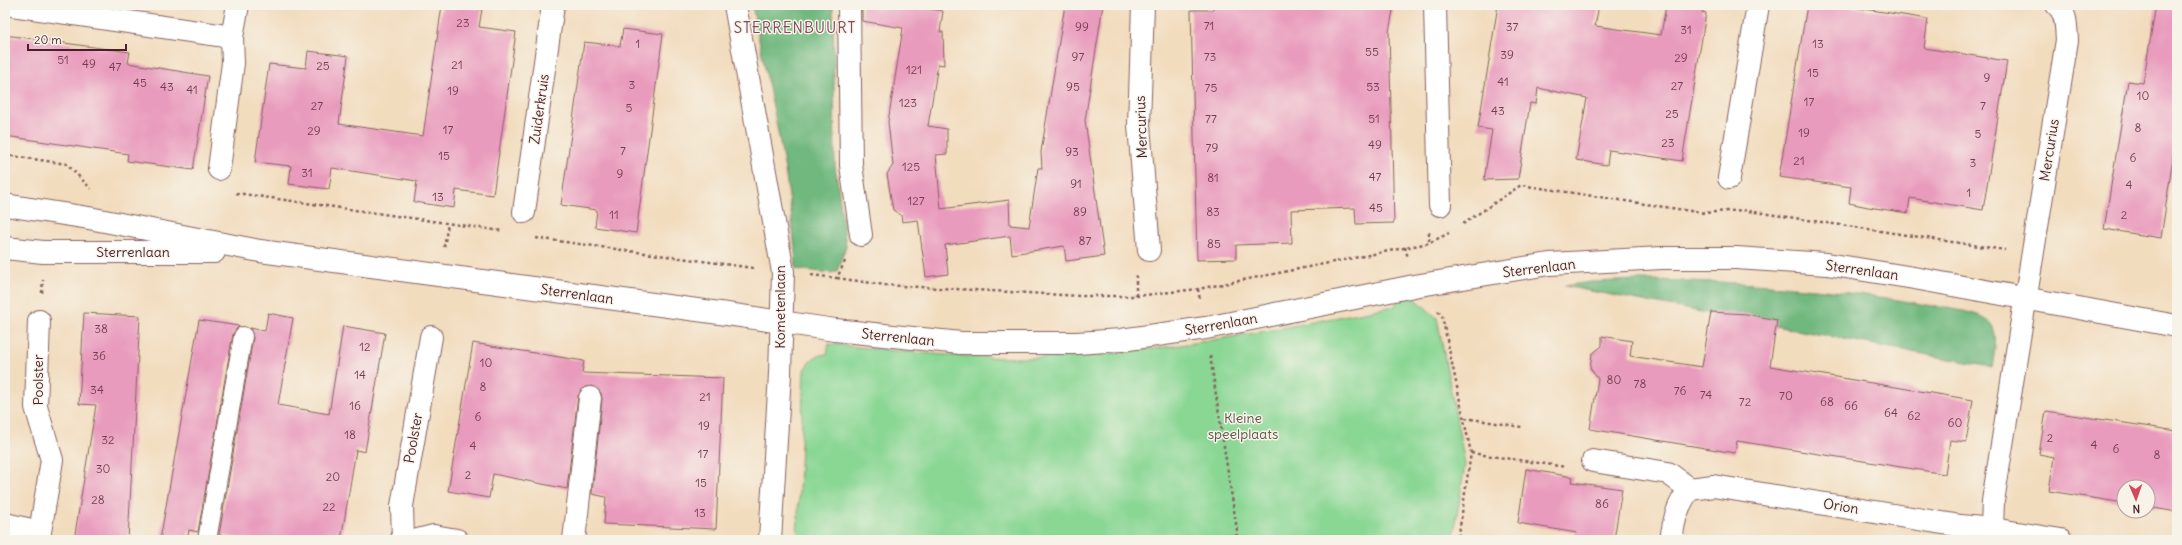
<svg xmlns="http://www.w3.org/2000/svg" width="2182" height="545" viewBox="0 0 2182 545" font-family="Delius,sans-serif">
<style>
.green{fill:#8ad794;stroke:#6a7b60}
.forest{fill:#6fb87e;stroke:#5c6c54}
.building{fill:#e99bbd}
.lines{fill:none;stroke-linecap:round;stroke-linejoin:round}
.lane-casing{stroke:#85615e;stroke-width:20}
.street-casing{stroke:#85615e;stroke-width:24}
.path{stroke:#85615e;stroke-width:2.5;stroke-dasharray:3 3;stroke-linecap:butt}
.lane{stroke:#fff;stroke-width:18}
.street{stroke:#fff;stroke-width:22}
.labels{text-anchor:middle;stroke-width:3;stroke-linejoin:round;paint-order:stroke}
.number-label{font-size:12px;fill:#723e50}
.street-label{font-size:14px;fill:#4a1f2b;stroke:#f7f3e8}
.park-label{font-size:14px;fill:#5d564a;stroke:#f7f3e8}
.neighbourhood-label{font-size:15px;letter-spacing:1px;fill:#824a5e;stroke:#f7f3e8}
</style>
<rect width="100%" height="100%" fill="#f7f3e8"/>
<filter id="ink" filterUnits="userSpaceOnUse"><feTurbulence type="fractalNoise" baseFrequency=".025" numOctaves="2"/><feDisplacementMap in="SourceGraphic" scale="8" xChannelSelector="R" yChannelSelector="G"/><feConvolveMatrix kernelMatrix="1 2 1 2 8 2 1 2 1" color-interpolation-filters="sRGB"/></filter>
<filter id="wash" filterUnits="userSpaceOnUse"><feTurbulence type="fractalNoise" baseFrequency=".012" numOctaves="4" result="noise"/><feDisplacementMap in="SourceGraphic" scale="16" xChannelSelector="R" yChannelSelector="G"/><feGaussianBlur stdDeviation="0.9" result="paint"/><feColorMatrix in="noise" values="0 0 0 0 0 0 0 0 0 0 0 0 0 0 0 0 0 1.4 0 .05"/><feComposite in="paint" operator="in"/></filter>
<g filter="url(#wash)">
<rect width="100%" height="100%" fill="#f2dcbe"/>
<path class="green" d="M1411,295l26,23 28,146 -12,76h-656l7,-170c6,-10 11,-15 23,-16l2,-10c78,8 157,17 235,13 112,-6 221,-30 331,-51l5,-10z"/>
<g class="forest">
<path d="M752,5h81l2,161 11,80 -9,25 -6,2 -35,-4c-4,-89 -27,-177 -44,-264z"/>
<path d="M1641,280c94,1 187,7 280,24 16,3 51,6 65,15 15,11 8,33 6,48l-428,-81 27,-4z"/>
</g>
<g id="blocks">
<g class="building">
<path d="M442,5l40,4 -3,18 37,5 -23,163 -37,-5 -2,18 -40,-6 3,-21 -85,-13 -3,21 -40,-5 2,-18 -36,-4 14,-98 37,4 2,-17 40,5 -9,68 84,12z"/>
<path d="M862,5h68l-1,4 14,2 -3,21h3l1,33 -6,-1 -10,62 19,3v25l-11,1 5,54 68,-9 1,25 19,2 9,-59h4l-1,-16 24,-147h38l-18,115 19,136 -38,5 -2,-15 -52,8 -2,-18 -65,9 3,29 -22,3 -8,-57 -16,2 -1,-7 -8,-5 -6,-36 6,-9 -5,-43 15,-94 -41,-7z"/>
<path d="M1213,5h181l-5,27 5,191 -38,1 -1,-16 -64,2 1,33 -56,2v14l-39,1 -6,-250h22z"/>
<path d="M1498,5h101l-4,21 66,9 5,-30h38l-2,7 4,1 -24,148 -73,-11 -2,15 -31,-5 11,-62 -49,-10 -2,16 -6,-1 -12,76 -34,1 8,-50 -14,-2z"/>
<path d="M1807,5h33l88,14 -4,29 83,13 -24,149 -73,-12 -2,15 -40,-6 -19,-4 2,-16 -72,-10z"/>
<path d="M2156,5h21v126l-16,107 -57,-9 24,-148 15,2z"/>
<path d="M623,29l40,5 -27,199 -41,-6 2,-17 -36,-5 23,-163 36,4z"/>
<path d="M5,35l125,17 -2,11 80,13 -15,94 -66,-9 1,-7 -123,-18z"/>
<path d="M1711,312l36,2 30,6 -7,46 203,34 -7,42 -16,-2 -5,34 -208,-33 -2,12 -145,-24 8,-50 -8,-11 2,-14 10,-8v-10l30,5 -2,15 72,11z"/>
<path d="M84,313l56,3 -12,224h-54l22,-135 -17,-1z"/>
<path d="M268,313l25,5 -15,87 51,9 14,-88 42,7 -20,119 -9,-2 -15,90h-91l-31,-5 34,-197 -3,-10 15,3z"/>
<path d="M199,320l40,6 -6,8 -35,198 -9,-2 -2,10h-27z"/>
<path d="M473,343l111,18 -2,12 141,5 -7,151 -112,-5 2,-27 -14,-3 10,-95 -1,-6 -9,-7 -7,1 -7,9 -11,93 -74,-15 -4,24 -41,-7z"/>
<path d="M2046,411l131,20v81l-29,-5v-20h-24v16l-75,-12 5,-34 -15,-3z"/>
<path d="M1526,469l47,8 -1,5 50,7 -8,51h-39l2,-7 -59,-10z"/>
</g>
</g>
</g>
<g filter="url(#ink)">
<use href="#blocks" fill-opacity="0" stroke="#85615e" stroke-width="1"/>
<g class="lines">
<g class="lane-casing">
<path id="lane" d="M207,540l36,-204"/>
</g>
<g class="street-casing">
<g id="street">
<path d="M12,5l220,32 6,-32"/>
<path d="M735,5l48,267 -3,102 -10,166"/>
<path d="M849,5l2,160 10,70"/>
<path d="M1143,5l-4,120 10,125"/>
<path d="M1435,5l5,200"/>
<path d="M2057,5c10,8 9,23 10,35l-74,461 -1,28 69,11"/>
<path d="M219,169l14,-106 -1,-26"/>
<path d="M1729,178l29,-173"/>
<path d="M5,205l84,13 171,33 467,63 108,16 126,13h116l44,-3 85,-12 208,-42 135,-22 113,-6h74l91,6 87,14 263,48"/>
<path d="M524,212l29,-207"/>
<path d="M5,248l38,4h171"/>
<path d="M39,321l-3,86 16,53 -12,72"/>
<path d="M1593,461l75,12 22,16"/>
<path d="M5,524l35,8 -2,8"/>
<path d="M403,540l-1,-34 29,-169"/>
<path d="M418,540l16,-4 23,4"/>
<path d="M574,540l16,-142"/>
<path d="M1671,540c3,-20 6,-35 19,-51l23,-3 248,40 31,3 -1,11"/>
</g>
</g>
<g class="path">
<path d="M5,155l62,9 24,25"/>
<path d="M236,193l266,38"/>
<path d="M1463,224l58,-39 183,28 38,-3 263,40"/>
<path d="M1429,232v11"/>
<path d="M536,238l217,30"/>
<path d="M444,247l4,-23"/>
<path d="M1405,247l3,11"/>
<path d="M811,275l26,3 9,-19"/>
<path d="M837,278l48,7 196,11h55l62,-7 231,-46 20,-10"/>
<path d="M1198,289l2,11"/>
<path d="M42,293l1,-13"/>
<path d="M1136,296v-21"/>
<path d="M1438,311l4,5 29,137 -13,87"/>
<path d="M1210,356l27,174 -1,10"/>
<path d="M1465,418l57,9"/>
<path d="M1471,453l95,14"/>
</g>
<use href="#lane" class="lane"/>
<use href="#street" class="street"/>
</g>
</g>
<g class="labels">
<g class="number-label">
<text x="463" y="27">23</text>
<text x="1209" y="30">71</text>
<text x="1082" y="31">99</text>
<text x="1512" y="31">37</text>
<text x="1686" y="34">31</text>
<text x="638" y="48">1</text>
<text x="1818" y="48">13</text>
<text x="1372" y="56">55</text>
<text x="1507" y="59">39</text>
<text x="1078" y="61">97</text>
<text x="1210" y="61">73</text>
<text x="1681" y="62">29</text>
<text x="63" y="64">51</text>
<text x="89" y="68">49</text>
<text x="457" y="69">21</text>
<text x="323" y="70">25</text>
<text x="115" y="71">47</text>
<text x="914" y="74">121</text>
<text x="1813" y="77">15</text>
<text x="1987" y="82">9</text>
<text x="1503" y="86">41</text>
<text x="140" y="87">45</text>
<text x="632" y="89">3</text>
<text x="1677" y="90">27</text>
<text x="167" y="91">43</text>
<text x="1073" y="91">95</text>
<text x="1373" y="91">53</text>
<text x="1211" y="92">75</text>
<text x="192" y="94">41</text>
<text x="453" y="95">19</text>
<text x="2143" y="100">10</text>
<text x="1809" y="106">17</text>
<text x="908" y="107">123</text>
<text x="317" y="110">27</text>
<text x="1983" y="110">7</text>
<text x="629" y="112">5</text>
<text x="1498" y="115">43</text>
<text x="1672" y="118">25</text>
<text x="1211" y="123">77</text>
<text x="1374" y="123">51</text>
<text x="2138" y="132">8</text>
<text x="448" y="134">17</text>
<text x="314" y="135">29</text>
<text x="1804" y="137">19</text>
<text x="1978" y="138">5</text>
<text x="1668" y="147">23</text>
<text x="1375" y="149">49</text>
<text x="1212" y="152">79</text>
<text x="623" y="155">7</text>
<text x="1072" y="156">93</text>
<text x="444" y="160">15</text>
<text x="2133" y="162">6</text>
<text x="1799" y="165">21</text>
<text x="1973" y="167">3</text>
<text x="911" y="171">125</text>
<text x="307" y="177">31</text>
<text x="620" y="178">9</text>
<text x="1375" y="181">47</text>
<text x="1213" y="182">81</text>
<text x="1076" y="188">91</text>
<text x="2129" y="189">4</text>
<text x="1969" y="197">1</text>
<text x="438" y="201">13</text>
<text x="916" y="205">127</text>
<text x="1376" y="212">45</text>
<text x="1080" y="216">89</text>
<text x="1213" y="216">83</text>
<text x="614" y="219">11</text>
<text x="2124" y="219">2</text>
<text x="1085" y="245">87</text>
<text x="1214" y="248">85</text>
<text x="101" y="333">38</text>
<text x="365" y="351">12</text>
<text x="99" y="360">36</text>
<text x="486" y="367">10</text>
<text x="360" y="379">14</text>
<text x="1614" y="384">80</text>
<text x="1640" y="388">78</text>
<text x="483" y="391">8</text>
<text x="97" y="394">34</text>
<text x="1680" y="395">76</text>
<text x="1706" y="399">74</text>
<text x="1786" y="400">70</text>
<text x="705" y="401">21</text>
<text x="1745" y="406">72</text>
<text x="1827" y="406">68</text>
<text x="355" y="410">16</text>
<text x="1851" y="410">66</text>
<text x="1891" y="417">64</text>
<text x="1914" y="420">62</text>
<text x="478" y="421">6</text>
<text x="1955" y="427">60</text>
<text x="704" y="430">19</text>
<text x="350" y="439">18</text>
<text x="2050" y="442">2</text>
<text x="108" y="444">32</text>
<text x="2094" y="449">4</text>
<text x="473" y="450">4</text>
<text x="2116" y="453">6</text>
<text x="703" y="458">17</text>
<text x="2157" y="459">8</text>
<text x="103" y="473">30</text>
<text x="468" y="479">2</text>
<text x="333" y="481">20</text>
<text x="701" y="487">15</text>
<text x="98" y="504">28</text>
<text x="1602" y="508">86</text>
<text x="329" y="511">22</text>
<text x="700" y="517">13</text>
</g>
<g class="street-label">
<text transform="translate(539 109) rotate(-82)" y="5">Zuiderkruis</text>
<text transform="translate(1141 127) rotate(-92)" y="5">Mercurius</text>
<text transform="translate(2049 150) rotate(-81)" y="5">Mercurius</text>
<text x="133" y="257">Sterrenlaan</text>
<text transform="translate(1539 268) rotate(-7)" y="5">Sterrenlaan</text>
<text transform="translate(1862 270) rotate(8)" y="5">Sterrenlaan</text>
<text transform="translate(577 294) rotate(8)" y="5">Sterrenlaan</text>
<text transform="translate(780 307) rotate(-90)" y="5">Kometenlaan</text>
<text transform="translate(1221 324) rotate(-10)" y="5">Sterrenlaan</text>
<text transform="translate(898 337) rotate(6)" y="5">Sterrenlaan</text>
<text transform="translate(38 380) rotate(-90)" y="5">Poolster</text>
<text transform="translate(413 438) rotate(-80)" y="5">Poolster</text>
<text transform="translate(1841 506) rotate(9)" y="5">Orion</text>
</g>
<g class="park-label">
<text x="1243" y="423">Kleine<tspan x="1243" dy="16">speelplaats</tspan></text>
</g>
<g class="neighbourhood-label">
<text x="795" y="33">STERRENBUURT</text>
</g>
</g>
<rect width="2182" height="545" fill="none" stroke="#f7f3e8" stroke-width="20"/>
<g transform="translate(2136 499) rotate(178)"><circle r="19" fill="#f7f3e8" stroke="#b29e9c"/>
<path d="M0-3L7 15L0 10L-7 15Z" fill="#d1495b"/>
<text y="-6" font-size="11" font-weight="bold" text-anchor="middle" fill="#4a1f2b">N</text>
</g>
<path d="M28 44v6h98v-6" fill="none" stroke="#4a1f2b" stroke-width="2"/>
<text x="34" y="44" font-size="12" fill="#4a1f2b" stroke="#f7f3e8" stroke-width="3" paint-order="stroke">20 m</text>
</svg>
